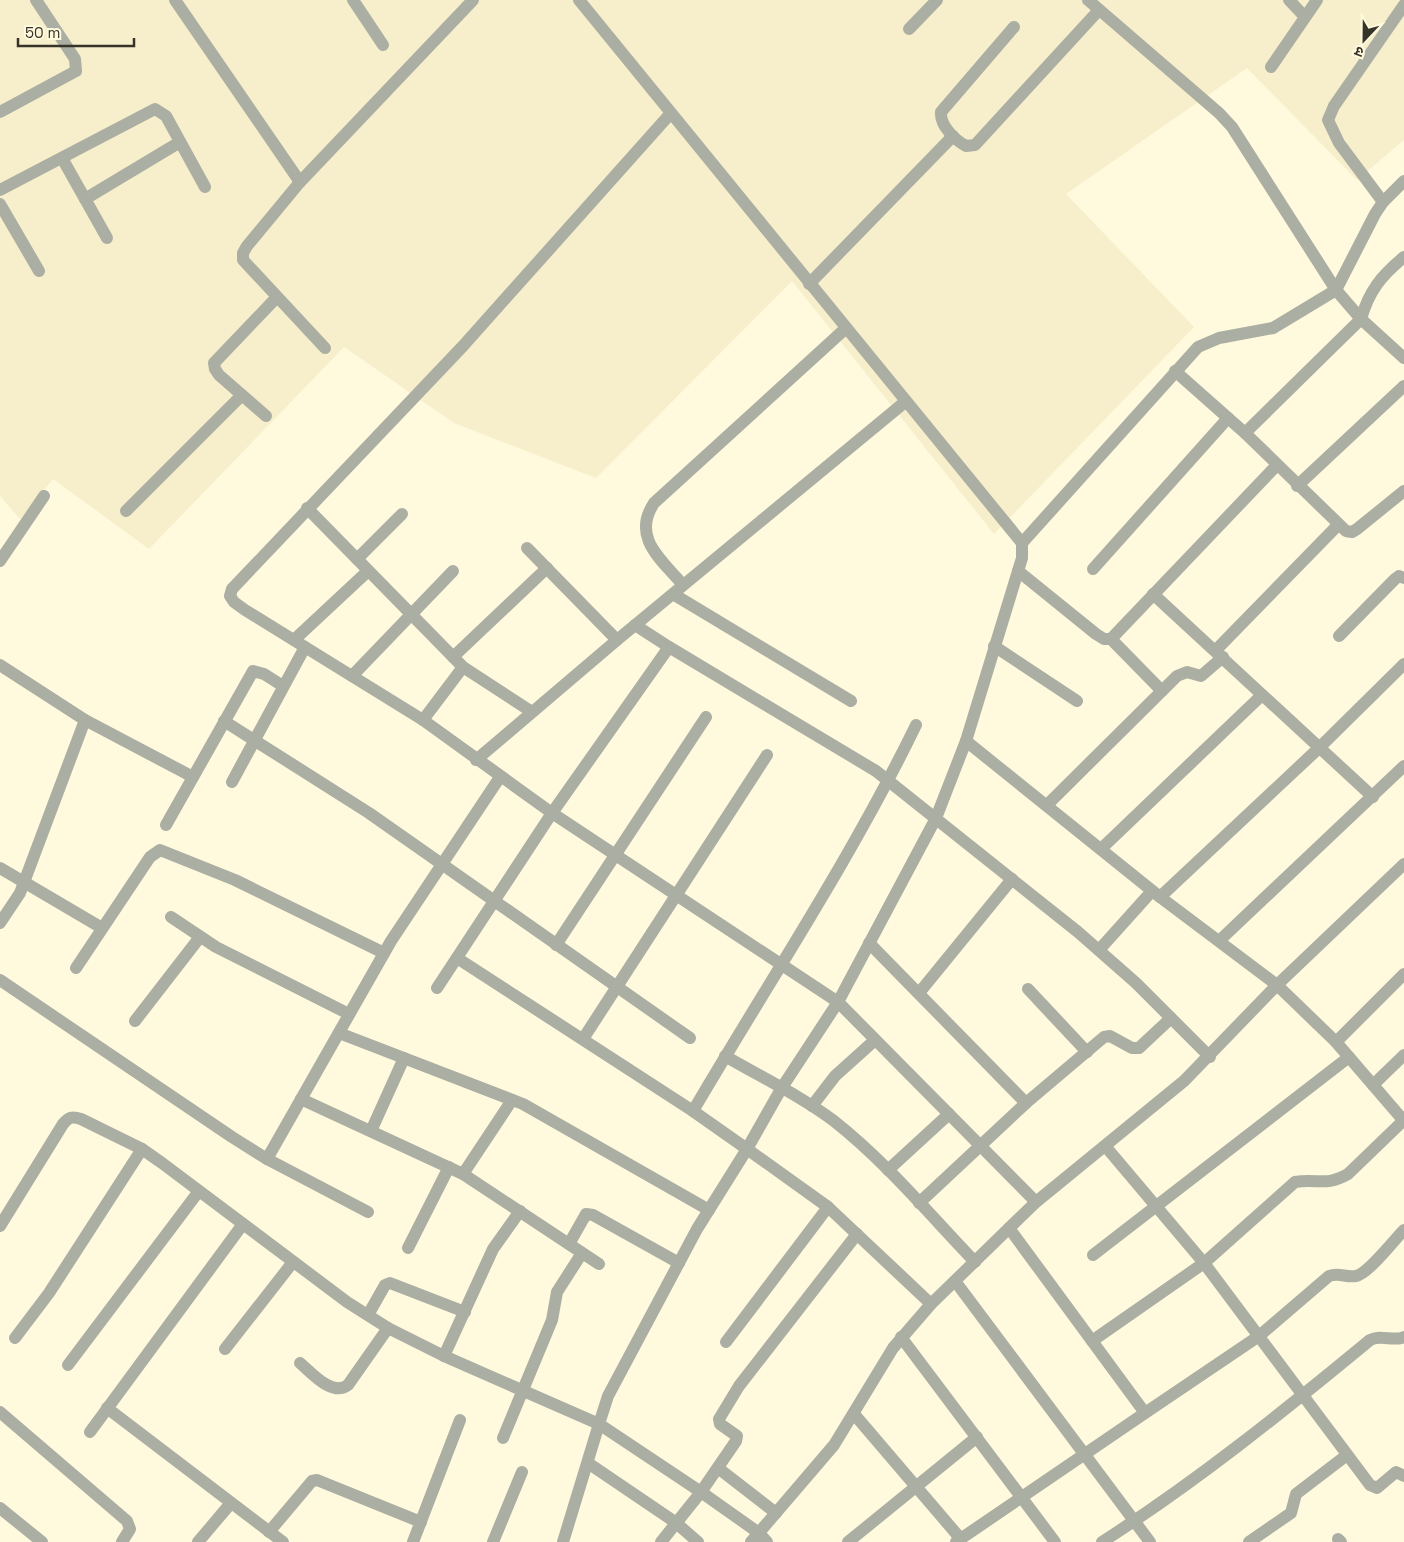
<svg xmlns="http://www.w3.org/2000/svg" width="1404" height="1542" viewBox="0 0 1404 1542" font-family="'Space Grotesk','Noto Sans Devanagari',sans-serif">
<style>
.built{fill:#f7efcb}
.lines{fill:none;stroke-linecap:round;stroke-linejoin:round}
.minor{stroke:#abaea2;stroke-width:12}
</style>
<rect width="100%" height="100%" fill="#fff9dd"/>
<path class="built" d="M0,0h1404v140l-47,40 -110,-112 -181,126 128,133 -200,207 -202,-253 -196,197 -142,-55 -110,-76 -195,202 -96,-70 -33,40 -20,-23z"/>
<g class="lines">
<g class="minor">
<path d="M175,0l125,182 173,-182"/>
<path d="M353,0l30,45"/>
<path d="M579,0l443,543v15l-56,183 194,156 117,88 59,57 68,79"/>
<path d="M1088,0l131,113 13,14 104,163 25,29 43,39"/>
<path d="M1289,0l16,17"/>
<path d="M1014,27l-73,85c-1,14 14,28 25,34l9,-1 124,-135"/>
<path d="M909,29l28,-29"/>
<path d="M1271,67l46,-67"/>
<path d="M0,112l76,-41 -1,-12 -39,-59"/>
<path d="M62,158l45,80"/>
<path d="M300,182l-53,64 -4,7v7l82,88"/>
<path d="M0,190l155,-81 11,7 39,71"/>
<path d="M85,199l95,-57"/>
<path d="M1383,202l-44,-59 -11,-23 6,-14 70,-101"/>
<path d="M0,204l39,67"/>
<path d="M809,284l144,-148"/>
<path d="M1175,371l70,62 101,98 6,1 5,-3 47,-38"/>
<path d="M266,416l-47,-41 -4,-6 -1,-6 63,-66"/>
<path d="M1245,433l116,-114c8,-28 20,-43 43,-62"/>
<path d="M1297,486l107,-100"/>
<path d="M307,508l156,159 69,45"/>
<path d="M126,511l116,-116"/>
<path d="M1022,543l176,-196 21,-9 54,-10 63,-38 39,-76 8,-12 21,-21"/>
<path d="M527,548l90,92"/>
<path d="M357,559l45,-45"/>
<path d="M0,561l44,-65"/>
<path d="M1093,569l135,-151"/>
<path d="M1018,571l78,63 8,5h7l166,-174"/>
<path d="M683,585c-21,-25 -52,-47 -29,-82l191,-174"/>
<path d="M673,594l178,107"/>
<path d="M1153,594l220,203"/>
<path d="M635,625l34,22"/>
<path d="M1339,636l56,-57 4,-3 5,2"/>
<path d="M1111,639l51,52"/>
<path d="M294,640l74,-69"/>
<path d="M994,646l83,55"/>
<path d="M1216,650l122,-125"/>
<path d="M453,657l94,-89"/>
<path d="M0,665l85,55 108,57"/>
<path d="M352,676l101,-105"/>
<path d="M423,720l40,-53"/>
<path d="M224,721l145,92 321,225"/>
<path d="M966,741l-30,77 -98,184 198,200"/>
<path d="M476,760l141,-120 288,-238"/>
<path d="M232,782l73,-135"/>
<path d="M1047,805l130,-129 10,-4 14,4 22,-19"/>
<path d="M166,825l87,-154 11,3 19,12"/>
<path d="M1102,848l160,-153"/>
<path d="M0,868l102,60"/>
<path d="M1160,897l160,-150 84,-83"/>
<path d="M171,917l45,30 133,67"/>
<path d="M0,923l20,-30 65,-173"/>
<path d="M1219,941l185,-175"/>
<path d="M869,943l157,160"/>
<path d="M556,945l150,-228"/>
<path d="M1099,950l53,-59"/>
<path d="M76,968l74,-111 10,-7 75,30 149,73"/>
<path d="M0,980l232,157 35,22 101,53"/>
<path d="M437,988l115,-175 -129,-93 -178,-110 -11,-8 -4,-6 2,-7 231,-243 208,-233"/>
<path d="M1028,989l59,63"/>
<path d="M919,993l93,-114"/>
<path d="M135,1021l65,-84"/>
<path d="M339,1033l184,71 186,106"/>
<path d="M583,1039l184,-284"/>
<path d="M1336,1042l68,-68"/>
<path d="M725,1056c36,21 76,40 109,65 52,41 95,93 141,141"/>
<path d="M1373,1085l31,-30"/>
<path d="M301,1099l162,75 136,90"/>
<path d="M812,1106l23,-30 40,-36"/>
<path d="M693,1111c75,-128 158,-252 223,-386"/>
<path d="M371,1131l33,-73"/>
<path d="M1106,1147l98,116 166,222 7,3 19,-16 8,4"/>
<path d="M267,1159l124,-218 109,-164"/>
<path d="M888,1170l61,-56"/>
<path d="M463,1174l49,-74"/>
<path d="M919,1203l107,-100 78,-66 6,-1 22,12h7l32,-30"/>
<path d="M0,1226l63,-102c6,-7 9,-8 18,-5l61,30 20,14 185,139 41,26 56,28 155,68 9,-28 89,-167 50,-80 -54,-38 -236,-153"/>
<path d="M1009,1228l136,185 114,-77 70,-60c10,-4 17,2 27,0 12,-2 38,-36 48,-46"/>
<path d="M569,1244l17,-30 7,1 86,48"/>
<path d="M408,1248l41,-81"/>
<path d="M1093,1255l256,-198"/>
<path d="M955,1281l195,261"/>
<path d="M931,1304l-103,-97 -81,-58 34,-60 57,-87 -286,-189 117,-166 207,124 202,161 58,51 74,74"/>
<path d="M368,1315l17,-30 5,-2 75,29"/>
<path d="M901,1337l154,205"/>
<path d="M15,1338l34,-45 93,-144"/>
<path d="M1092,1341l112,-78 91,-81c23,-4 30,5 53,-8l56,-54"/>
<path d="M726,1342l102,-135"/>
<path d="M225,1349l68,-87"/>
<path d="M444,1356l49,-107 27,-38"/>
<path d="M300,1363c12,10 32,34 48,22l40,-57"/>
<path d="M68,1365l131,-174"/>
<path d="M107,1408l176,134"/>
<path d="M0,1412l127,109 3,8 -8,13"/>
<path d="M854,1414l106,124"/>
<path d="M90,1432l153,-208"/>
<path d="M503,1438l49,-118 5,-28 25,-39"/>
<path d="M588,1463l87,59 23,20"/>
<path d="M718,1468l58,45"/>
<path d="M0,1508l42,34"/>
<path d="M269,1532l43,-51 5,-1 104,42"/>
<path d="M1338,1539l3,3"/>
<path d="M198,1542l33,-39"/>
<path d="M413,1542l47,-122"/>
<path d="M493,1542l29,-70"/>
<path d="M563,1542l36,-118 102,68 -40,50"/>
<path d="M751,1542l83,-97 59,-97 38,-44 105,-102 148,-121 93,-96 127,-121"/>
<path d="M767,1542l-8,-9 -58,-41 35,-51 1,-5 -17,-12 -1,-5 20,-33 118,-152"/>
<path d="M848,1542l129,-105"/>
<path d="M956,1542l189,-129"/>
<path d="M1102,1542c94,-60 182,-131 268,-202 11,-6 24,2 34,-3"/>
<path d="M1249,1542l42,-29 5,-19 51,-39"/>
</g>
</g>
<g transform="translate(1364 40) rotate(202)" stroke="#fff9dd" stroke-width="4" paint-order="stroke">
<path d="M0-4L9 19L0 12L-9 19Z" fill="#363328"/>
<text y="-8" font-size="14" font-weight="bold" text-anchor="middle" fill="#363328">उ</text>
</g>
<path d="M18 38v8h116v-8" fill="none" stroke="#363328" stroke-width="2.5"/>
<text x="25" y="38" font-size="15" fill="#363328" stroke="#fff9dd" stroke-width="4" paint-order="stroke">50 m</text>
</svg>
